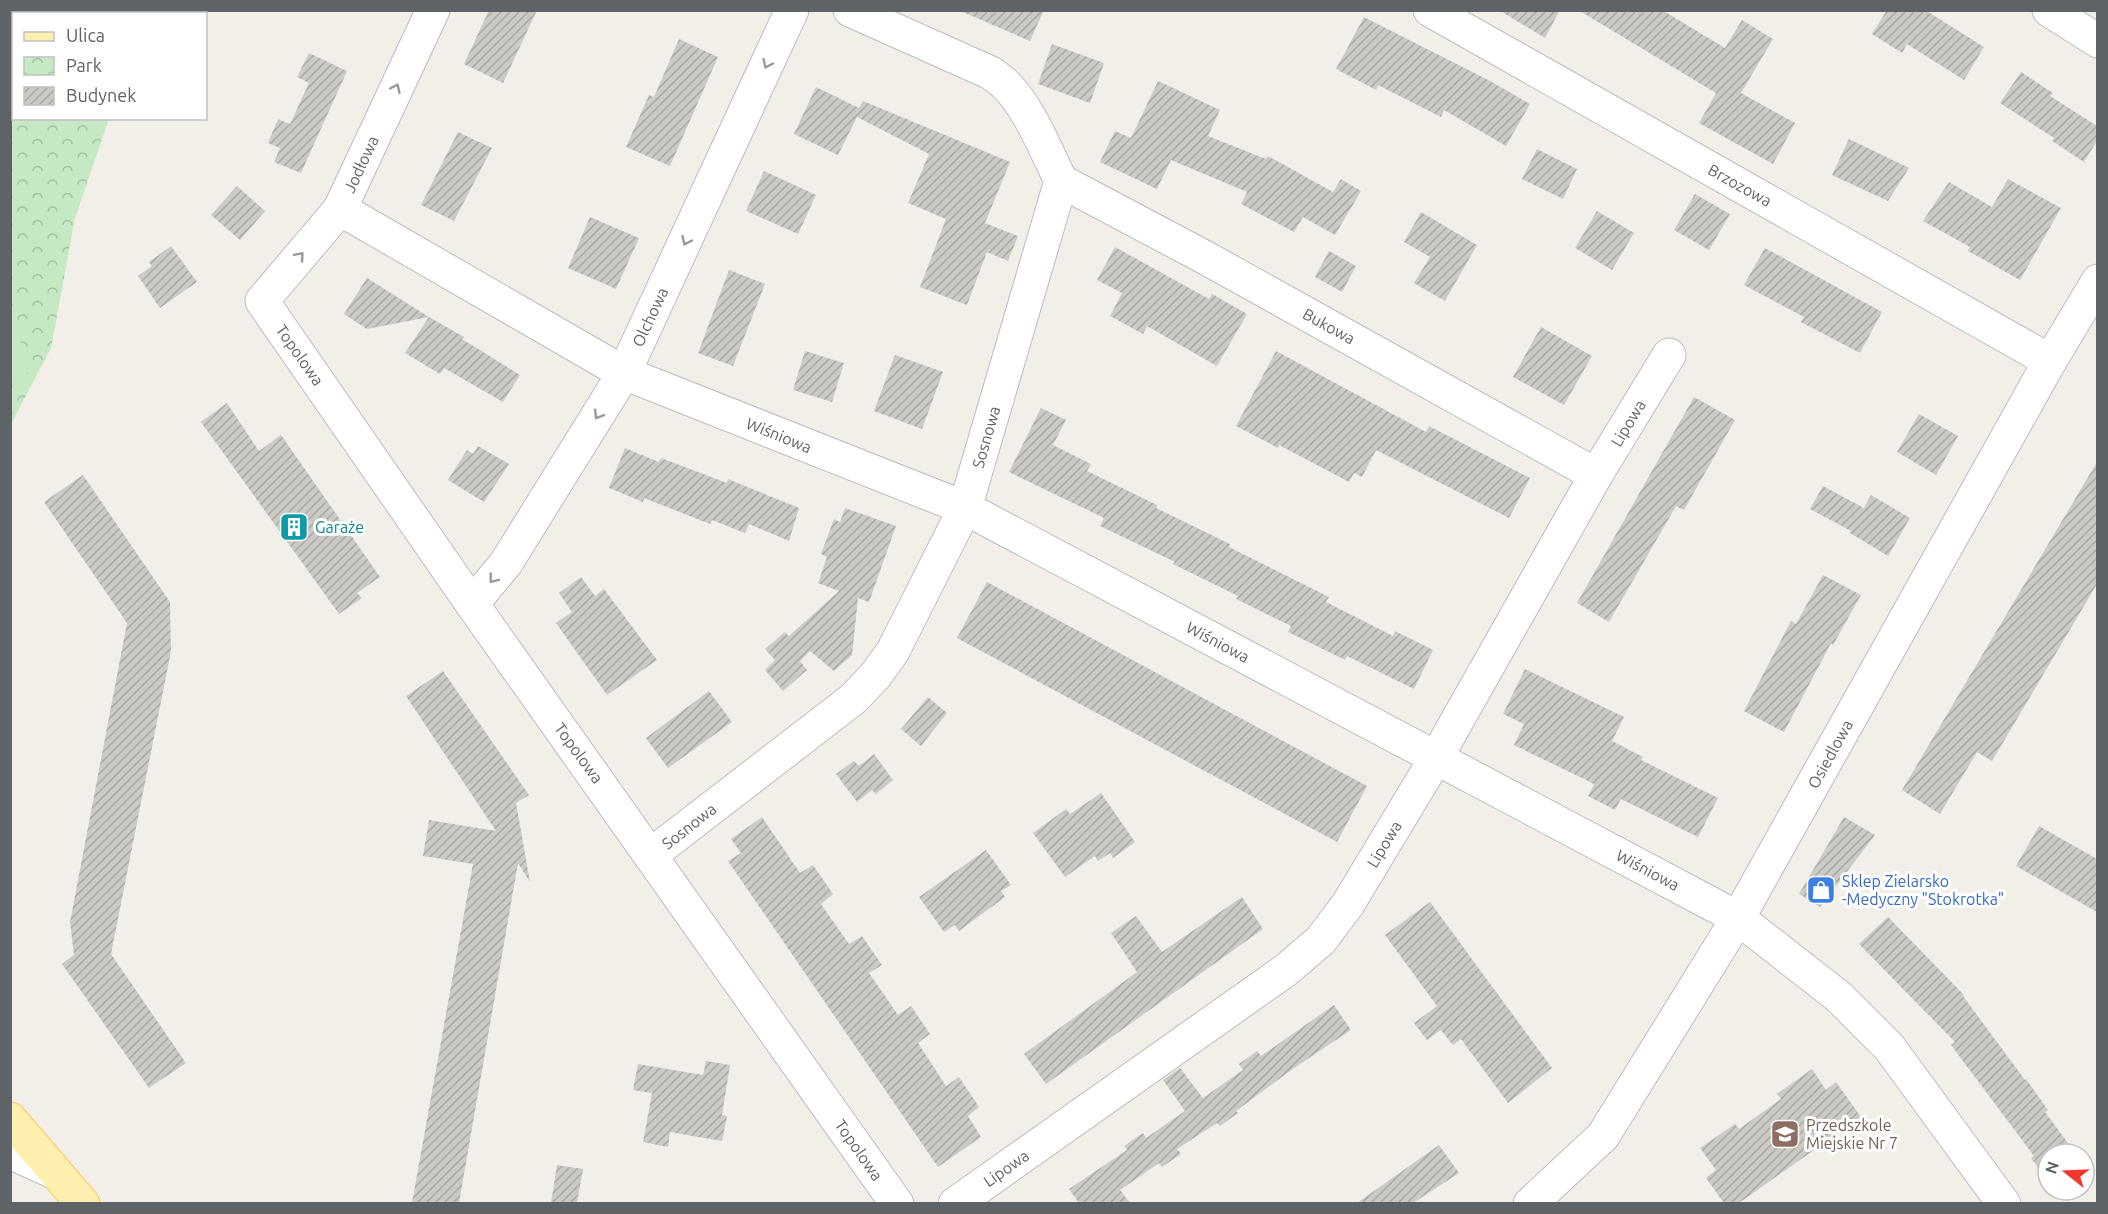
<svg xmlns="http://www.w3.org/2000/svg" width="2108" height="1214" viewBox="0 0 2108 1214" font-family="Ubuntu,sans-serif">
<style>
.park{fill:url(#park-crowns)}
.garden{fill:#c4e9c3}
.building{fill:url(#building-hatch)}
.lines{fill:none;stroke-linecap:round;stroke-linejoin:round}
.minor-casing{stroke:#b9bdc1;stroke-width:35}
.major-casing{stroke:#f8c959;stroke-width:35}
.minor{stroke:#fff;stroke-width:33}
.major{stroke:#fff0af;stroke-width:33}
.oneway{stroke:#969a9d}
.labels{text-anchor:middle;stroke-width:6;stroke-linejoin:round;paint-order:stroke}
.street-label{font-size:16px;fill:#5e6368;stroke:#fff}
.culture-label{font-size:16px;fill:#0d838f;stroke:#fff;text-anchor:start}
.shop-label{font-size:16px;fill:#366cbe;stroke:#fff;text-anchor:start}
.education-label{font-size:16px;fill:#785e54;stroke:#fff;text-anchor:start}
</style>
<defs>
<pattern id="park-crowns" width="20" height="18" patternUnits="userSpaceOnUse" patternTransform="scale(1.5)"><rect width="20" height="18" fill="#c4e9c3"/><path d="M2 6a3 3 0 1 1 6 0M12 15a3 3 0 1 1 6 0" fill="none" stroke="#a2c0a2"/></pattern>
<pattern id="building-hatch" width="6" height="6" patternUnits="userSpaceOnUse" patternTransform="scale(1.5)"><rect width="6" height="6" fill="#cccac4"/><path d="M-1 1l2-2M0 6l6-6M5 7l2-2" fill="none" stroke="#a9a8a3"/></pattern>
</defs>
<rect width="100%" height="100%" fill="#f1efe7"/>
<path class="park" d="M11,11h125l-1,3h-121v104l95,1 -34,99 -24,130 -40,76z"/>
<path class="garden" d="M11,328l26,38 -26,18h-1z"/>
<g class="building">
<path d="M489,10h48l-34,73 -39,-19z"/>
<path d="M958,10h86l-14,31z"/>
<path d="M1499,10h61l-15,28z"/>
<path d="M1578,10h84l63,38 17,-28 31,19 -32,54 54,30 -22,41 -74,-41 17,-30z"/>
<path d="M1887,10h38l59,37 -20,33 -57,-36 -5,9 -30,-19z"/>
<path d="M1364,17l128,65 38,22 -24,42 -62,-36 -3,7 -63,-32 -2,5 -40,-21z"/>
<path d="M679,39l39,18 -48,109 -44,-19 23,-52 5,2z"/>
<path d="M1052,44l52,19 -14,40 -52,-19z"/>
<path d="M309,53l38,18 -46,102 -27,-11 6,-14 -12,-5 10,-24 12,5 19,-41 -12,-6z"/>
<path d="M2021,72l32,21 -3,3 47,30v15l-13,21 -32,-21 2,-3 -54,-35z"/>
<path d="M1158,81l62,29 -12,26 58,23 2,-3 65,36 8,-13 20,12 -26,44 -32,-18 -9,15 -53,-28 6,-12 -76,-32 -14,29 -57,-27 15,-31 16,7z"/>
<path d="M816,87l43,21 4,-7 147,61 -25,61 33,13 -10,25 -21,-9 -20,53 -47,-18 26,-68 -38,-16 21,-49 -72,-37 -19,38 -44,-21z"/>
<path d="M458,132l34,16 -38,73 -33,-16z"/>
<path d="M1849,139l60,29 -21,33 -56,-26z"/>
<path d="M1537,149l40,20 -14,30 -41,-20z"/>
<path d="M764,171l52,24 -18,39 -52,-23z"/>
<path d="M2008,179l53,29 -41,72 -52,-29 2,-4 -47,-26 26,-39 43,25z"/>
<path d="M237,186l28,25 -25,29 -29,-25z"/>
<path d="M1695,194l35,20 -21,36 -35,-20z"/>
<path d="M1597,211l37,22 -22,37 -37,-22z"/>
<path d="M1421,212l56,33 -32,56 -31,-18 16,-26 -26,-15z"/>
<path d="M590,217l49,21 -23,51 -48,-21z"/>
<path d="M171,246l26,36 -37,26 -22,-32 14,-10 -3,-4z"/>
<path d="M1115,247l94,52 3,-5 35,20 -30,52 -70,-40 -4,8 -33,-18 12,-23 -25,-13z"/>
<path d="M1765,248l117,64 -22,41 -59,-31 3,-5 -60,-32z"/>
<path d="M1329,251l27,15 -14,26 -27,-15z"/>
<path d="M729,270l36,14 -32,82 -35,-13z"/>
<path d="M367,278l62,39 -62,12 -23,-15z"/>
<path d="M429,317l35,20 -2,2 58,36 -17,27 -59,-34 -4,6 -35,-21z"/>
<path d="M1541,327l51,29 -28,49 -51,-28z"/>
<path d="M805,351l39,12 -12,39 -39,-12z"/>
<path d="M1276,351l150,81 3,-6 101,52 -21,40 -133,-68 -14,27 -8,-4 -5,9 -70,-37 -1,3 -42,-22z"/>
<path d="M895,355l48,17 -21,57 -48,-18z"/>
<path d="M1694,397l41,23 -51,90 -8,-4 -67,116 -32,-19z"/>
<path d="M227,403l32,48 22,-16 99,142 -23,16 5,5 -23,16 -138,-192z"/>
<path d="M1041,408l25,12 -13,25 38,19 -4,7 70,34 -1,3 74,36 -1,3 100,50 -3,5 67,34 2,-5 38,19 -19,39 -67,-33 -2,4 -57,-28 3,-6 -55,-27 2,-3 -65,-32 2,-2 -75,-36 4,-8 -95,-46z"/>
<path d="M1919,414l39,22 -22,39 -39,-23z"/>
<path d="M478,446l31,18 -25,38 -36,-22 19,-30 6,4z"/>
<path d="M625,448l34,14 2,-4 66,25 1,-4 71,29 -10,33 -40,-17 -4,9 -33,-13 -2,4 -66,-26 -1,4 -34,-14z"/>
<path d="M2097,462v122l-105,177 -15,-9 -37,62 -38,-24z"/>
<path d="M83,475l87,127 1,49 -60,303 75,109 -37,25 -87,-124 12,-9 -4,-33 57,-299 -83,-121z"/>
<path d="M1823,486l41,22 7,-13 39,23 -22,38 -38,-23 1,-2 -41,-22z"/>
<path d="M845,508l51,18 -27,76 -11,-4 -6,57 -18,16 -24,-20 -10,10 7,9 -24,21 -18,-21 10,-10 -10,-11 20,-17 4,4 50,-45 -21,-8 9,-26 -6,-3 13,-35 6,3z"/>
<path d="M1823,575l38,20 -28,50 -2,-2 -47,89 -40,-21 47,-90 5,3z"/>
<path d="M581,577l14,19 9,-7 53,71 -50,35 -51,-72 16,-11 -13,-19z"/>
<path d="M987,582l380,204 -30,56 -380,-204z"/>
<path d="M1525,669l99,48 -12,24 31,16 -2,3 77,38 -20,39 -77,-38 -6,11 -27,-14 6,-12 -80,-39 10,-21 -21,-10z"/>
<path d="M443,671l86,124 -13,8 14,79 -12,-19 -59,340h-47l61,-339 -50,-8 6,-36 67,11 -90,-135z"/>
<path d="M709,691l23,31 -64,46 -22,-30z"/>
<path d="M928,697l19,16 -26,33 -20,-17z"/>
<path d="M874,754l19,26 -17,14 -4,-4 -15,12 -21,-28 18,-13 5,5z"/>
<path d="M1101,793l34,49 -22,16 -3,-5 -12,8 -3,-5 -30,21 -32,-44 33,-24 4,5z"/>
<path d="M762,817l38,56 13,-8 20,29 -12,10 28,40 13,-8 20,29 -13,8 29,42 13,-9 19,28 -12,9 28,43 13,-9 20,30 -11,9 13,21 -43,30 -210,-306 13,-8 -10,-14z"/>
<path d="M1844,817l31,18 -55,72 -21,-13z"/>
<path d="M2039,826l58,33v53l-81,-46z"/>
<path d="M986,850l25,35 -10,6 4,6 -46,34 -4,-6 -11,7 -25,-35z"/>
<path d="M1242,897l21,32 -217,155 -22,-30 113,-82 -26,-39 25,-17 26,36z"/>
<path d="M1430,902l122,166 -44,35 -47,-64 -8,6 -12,-15 -14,10 -13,-17 23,-17 -52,-71z"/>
<path d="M1888,917l76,78 -1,1 62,84 1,-1 22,31 -3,2 31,42h-28v27l-17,-23 3,-2 -83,-111 4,-3 -96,-98z"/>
<path d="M1334,1005l17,25 -57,38 -58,43 2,2 -18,13 -3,-3 -40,26 4,5 -19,13 -3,-4 -39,27 10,13h-51l-10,-14 58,-39 -3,-4 19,-13 3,5 39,-27 -22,-31 17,-12 23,30 40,-28 -4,-6 18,-13 4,5z"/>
<path d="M706,1061l24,4 -8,50 5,1 -5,25 -52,-9 -2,15 -25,-5 9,-49 -19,-3 5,-26 65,11z"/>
<path d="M1812,1069l14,21 10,-8 25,35 -122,86h-15l-18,-25 10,-8 -16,-22 35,-24 4,5 42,-30 -4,-5z"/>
<path d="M1439,1145l20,28 -46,30h-56z"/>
<path d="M557,1165l26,4 -6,34h-26z"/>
</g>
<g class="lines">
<g class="minor-casing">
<g id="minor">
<path d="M433,10l-93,199 -78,92 210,303 425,600"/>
<path d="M1430,10l620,351"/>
<path d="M2049,10l49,31"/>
<path d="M1061,181l145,77 390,217"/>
<path d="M340,209l284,164 341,135 773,410 101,79 50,50 115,157"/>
<path d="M472,604l34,-41 118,-190 168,-363"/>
<path d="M652,854l201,-155 22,-23 18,-25 72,-143 96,-327c-15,-30 -31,-72 -55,-96 -4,-4 -10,-8 -15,-12l-141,-63"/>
<path d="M10,1152l46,21"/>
<path d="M955,1204l331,-234 35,-30 27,-36 88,-146 160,-283 73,-120"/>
<path d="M1530,1204l73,-68 135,-218 312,-557 48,-80"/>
</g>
</g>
<g class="major-casing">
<path id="major" d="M10,1119l73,85"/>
</g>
<use href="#minor" class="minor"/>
<use href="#major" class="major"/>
</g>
<defs><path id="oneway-chevron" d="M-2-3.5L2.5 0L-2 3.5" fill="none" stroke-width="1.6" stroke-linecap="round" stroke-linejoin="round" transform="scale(1.5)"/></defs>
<g class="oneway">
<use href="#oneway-chevron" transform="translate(767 64) rotate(115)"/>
<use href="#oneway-chevron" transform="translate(396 88) rotate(-65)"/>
<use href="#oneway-chevron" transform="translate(686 241) rotate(115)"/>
<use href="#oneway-chevron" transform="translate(300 256) rotate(-50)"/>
<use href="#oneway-chevron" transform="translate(598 415) rotate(122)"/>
<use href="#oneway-chevron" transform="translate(493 579) rotate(128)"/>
</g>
<defs>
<g id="building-square" transform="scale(1.5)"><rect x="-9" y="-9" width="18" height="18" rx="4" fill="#0f9aa8" stroke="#fff"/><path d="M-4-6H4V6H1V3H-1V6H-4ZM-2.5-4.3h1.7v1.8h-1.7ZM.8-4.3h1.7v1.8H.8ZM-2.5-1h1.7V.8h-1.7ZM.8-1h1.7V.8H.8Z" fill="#fff"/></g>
<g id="shop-square" transform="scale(1.5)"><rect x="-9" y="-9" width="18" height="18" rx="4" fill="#3f7fe0" stroke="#fff"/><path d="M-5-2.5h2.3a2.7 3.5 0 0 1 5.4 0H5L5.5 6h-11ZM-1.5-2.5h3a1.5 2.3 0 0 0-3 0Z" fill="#fff"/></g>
<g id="school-square" transform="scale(1.5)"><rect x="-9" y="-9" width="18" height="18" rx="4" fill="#8d6e63" stroke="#fff"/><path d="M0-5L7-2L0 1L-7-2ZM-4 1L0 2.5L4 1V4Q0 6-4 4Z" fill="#fff"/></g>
</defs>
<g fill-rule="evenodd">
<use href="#building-square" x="294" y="527"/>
<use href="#shop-square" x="1821" y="890"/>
<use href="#school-square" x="1785" y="1134"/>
</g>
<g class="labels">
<g class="street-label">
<text transform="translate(361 164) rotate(-65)" y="6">Jodłowa</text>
<text transform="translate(1740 185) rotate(29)" y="6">Brzozowa</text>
<text transform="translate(650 317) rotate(-65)" y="6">Olchowa</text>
<text transform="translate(1329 326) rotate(29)" y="6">Bukowa</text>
<text transform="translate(300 355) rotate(55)" y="6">Topolowa</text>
<text transform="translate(1628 423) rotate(-59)" y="6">Lipowa</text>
<text transform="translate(779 435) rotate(22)" y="6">Wiśniowa</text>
<text transform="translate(986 437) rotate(-74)" y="6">Sosnowa</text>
<text transform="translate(1218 642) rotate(28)" y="6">Wiśniowa</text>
<text transform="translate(579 753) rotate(54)" y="6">Topolowa</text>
<text transform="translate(1830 754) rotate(-61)" y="6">Osiedlowa</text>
<text transform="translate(689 826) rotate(-38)" y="6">Sosnowa</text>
<text transform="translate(1384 844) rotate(-59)" y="6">Lipowa</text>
<text transform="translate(1648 870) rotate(28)" y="6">Wiśniowa</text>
<text transform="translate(859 1150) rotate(55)" y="6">Topolowa</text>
<text transform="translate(1006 1168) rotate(-35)" y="6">Lipowa</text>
</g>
<g class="culture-label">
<text x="315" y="533">Garaże</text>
</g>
<g class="shop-label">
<text x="1842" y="887">Sklep Zielarsko<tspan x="1842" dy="18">-Medyczny "Stokrotka"</tspan></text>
</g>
<g class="education-label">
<text x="1806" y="1131">Przedszkole<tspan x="1806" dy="18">Miejskie Nr 7</tspan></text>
</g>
</g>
<rect width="2108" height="1214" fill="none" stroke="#5e6368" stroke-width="24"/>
<rect x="12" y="12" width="195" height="108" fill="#ffffff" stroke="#bfc1c3" stroke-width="1.5"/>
<rect x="24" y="32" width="30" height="9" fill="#fff0af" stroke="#bfc1c3" stroke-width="1.5"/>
<text x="66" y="42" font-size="18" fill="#5e6368">Ulica</text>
<rect x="24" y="57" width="30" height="18" fill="url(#park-crowns)" stroke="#bfc1c3" stroke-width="1.5"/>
<text x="66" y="72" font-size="18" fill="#5e6368">Park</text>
<rect x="24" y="87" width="30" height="18" fill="url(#building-hatch)" stroke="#bfc1c3" stroke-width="1.5"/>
<text x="66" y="102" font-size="18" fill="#5e6368">Budynek</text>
<g transform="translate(2066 1172) rotate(288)"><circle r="28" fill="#ffffff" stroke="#bfc1c3" stroke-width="1.5"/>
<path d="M0-4.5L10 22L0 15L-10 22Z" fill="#f2382d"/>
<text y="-9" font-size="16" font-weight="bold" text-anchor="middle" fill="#5e6368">N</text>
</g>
</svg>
